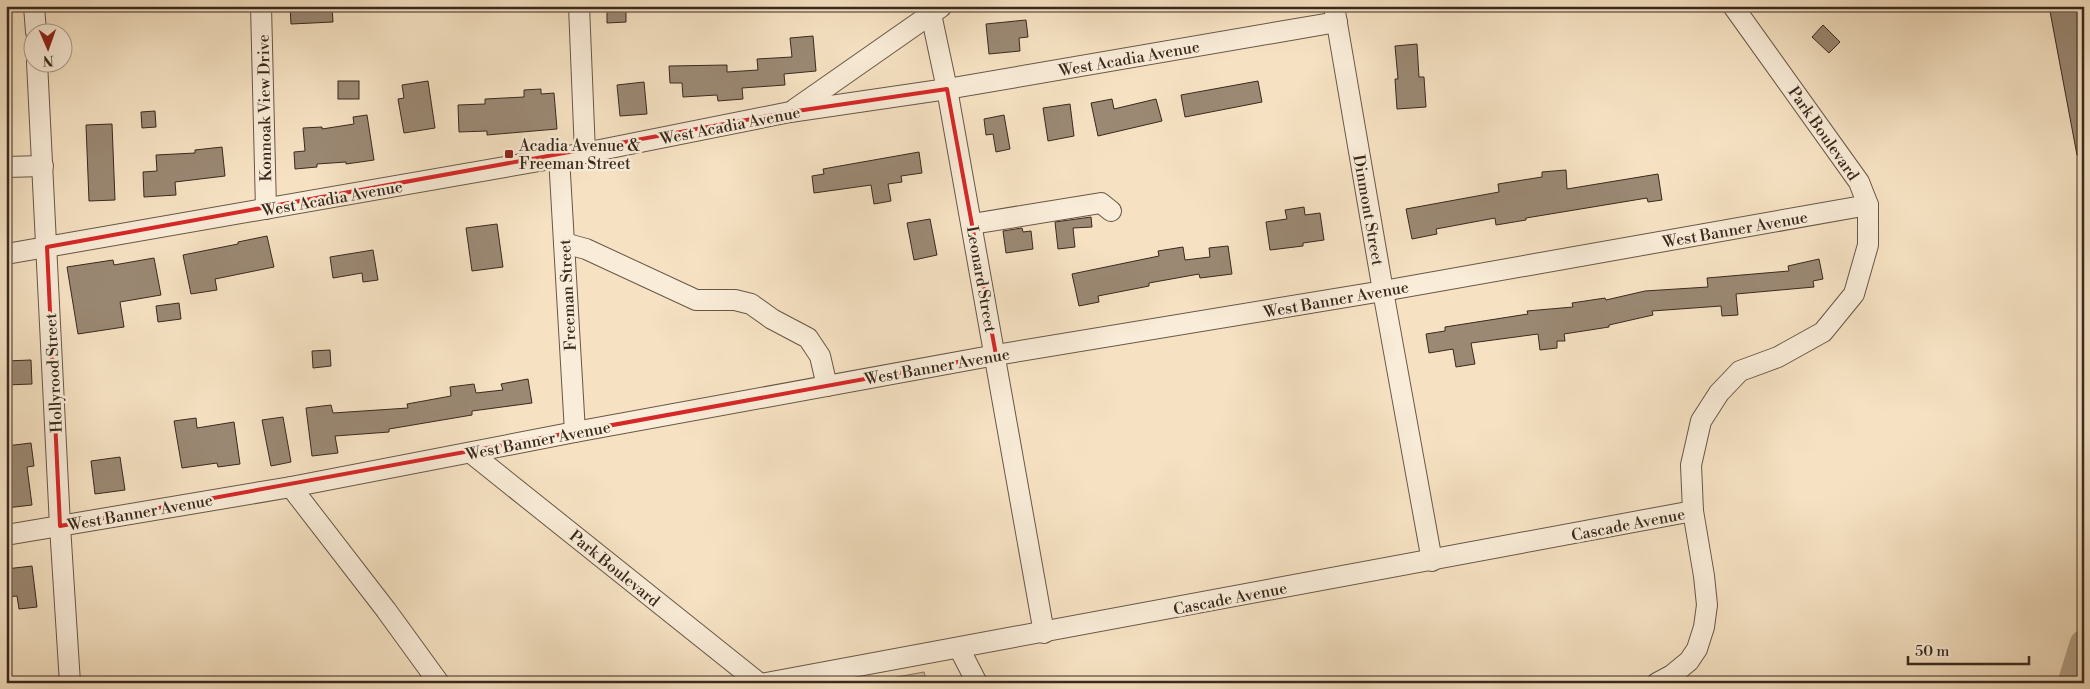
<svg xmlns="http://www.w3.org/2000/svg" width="2090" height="689" viewBox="0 0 2090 689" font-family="'Libre Bodoni',serif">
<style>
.green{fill:#d6c3a7;stroke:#887662}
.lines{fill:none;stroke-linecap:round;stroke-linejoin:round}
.river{stroke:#b6a38b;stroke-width:29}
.building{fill:#9b8974;stroke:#39291e}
.minor-casing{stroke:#685747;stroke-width:22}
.minor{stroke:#f9ecd8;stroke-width:20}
.marked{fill:none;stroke:#d62828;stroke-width:4;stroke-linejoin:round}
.poi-dot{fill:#8f2418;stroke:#f9ecd8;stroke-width:2}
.labels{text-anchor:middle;stroke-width:5;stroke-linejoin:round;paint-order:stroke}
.street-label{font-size:16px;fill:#39291e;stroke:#f9ecd8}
.poi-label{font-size:16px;fill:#39291e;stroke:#f9ecd8;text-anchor:start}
</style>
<rect width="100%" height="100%" fill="#f6e2c3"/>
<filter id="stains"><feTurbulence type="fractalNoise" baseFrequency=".004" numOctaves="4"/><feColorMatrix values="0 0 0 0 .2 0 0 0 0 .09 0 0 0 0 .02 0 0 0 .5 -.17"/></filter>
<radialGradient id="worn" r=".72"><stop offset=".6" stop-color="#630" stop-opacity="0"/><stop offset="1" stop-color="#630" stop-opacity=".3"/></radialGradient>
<path class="green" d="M924,672l3,11h-63z"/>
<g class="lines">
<path class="river" d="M2072,683l12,-39"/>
</g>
<g class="building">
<path d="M290,6h42l1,16 -42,2z"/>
<path d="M607,6h19v16l-19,1z"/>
<path d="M2049,6h35v148l-7,1z"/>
<path d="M1026,20l2,17 -9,1 1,13 -31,3 -3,-30z"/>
<path d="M1823,25l17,17 -11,11 -17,-16z"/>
<path d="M813,36l3,35 -32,3 1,11 -43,3 1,11 -25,2 -1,-6 -34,2 -1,-14h-12l-1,-17 58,-1v7l31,-2 -1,-11 35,-2 -2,-19z"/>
<path d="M1417,44l2,33h5l2,30 -29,2 -2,-30h3l-3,-33z"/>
<rect x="338" y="81" width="21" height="18"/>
<path d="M428,81l7,47 -31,5 -6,-34 6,-1 -2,-13z"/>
<path d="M1258,81l4,21 -77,15 -4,-22z"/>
<path d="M644,82l3,32 -27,2 -3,-31z"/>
<path d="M541,89v5l13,-1 3,36 -70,6v-4l-28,1 -1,-27 27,-1v-5l39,-2v-7z"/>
<path d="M1112,99l2,10 42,-10 6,22 -64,15 -7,-33z"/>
<path d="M1070,104l4,32 -26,5 -5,-33z"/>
<path d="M155,111l1,16 -14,1 -1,-16z"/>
<path d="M367,115l7,45 -28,4v-2l-29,2v3l-22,2 -1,-17 11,-1 -2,-23 19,-1v2l32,-5 -1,-7z"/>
<path d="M1004,115l6,34 -14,3 -3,-18 -7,1 -2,-16z"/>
<path d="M112,124l3,76 -26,1 -3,-76z"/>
<path d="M222,147l3,29 -50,6 1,13 -32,2 -1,-25 14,-1 -1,-16 39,-2v-3z"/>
<path d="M919,152l3,21 -21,3 1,6 -14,2 3,17 -17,3 -3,-19 -57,8 -2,-17 12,-2 -1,-5z"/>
<path d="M1566,170l1,19 91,-15 4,26 -14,2 -1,-4 -121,20v2l-30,5 -1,-7 -59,11 1,5 -25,5 -6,-30 93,-17 -1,-8 44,-7v-5z"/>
<path d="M1304,207l1,8 15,-2 4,27 -21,3v3l-33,4 -4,-28 21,-3 -2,-9z"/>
<path d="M1091,217l1,10 -19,1 2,19 -17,2 -3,-27z"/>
<path d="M930,219l7,36 -23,5 -7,-37z"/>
<path d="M497,224l6,43 -31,4 -6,-43z"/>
<path d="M1022,228l1,4 8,-1 2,18 -27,4 -3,-22z"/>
<path d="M267,236l7,31 -59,12 2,11 -26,4 -8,-39 55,-11v-2z"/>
<path d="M1228,246l4,28 -32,4 -1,-4 -50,9v3l-51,10 1,6 -20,4 -7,-32 87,-18 -1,-5 25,-4 2,13 25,-3 -1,-9z"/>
<path d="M373,250l5,30 -15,2 -1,-9 -29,5 -3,-21z"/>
<path d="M154,258l7,37 -41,7 4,25 -46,7 -11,-67 46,-7 1,5z"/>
<path d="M1819,259l4,20 -10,2 1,6 -78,7 2,21 -16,1 -1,-10 -69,5 1,4 -44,10v2l-45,7 1,7h-8v7l-17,2 -2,-16 -67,9 4,21 -19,3 -3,-18 -24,4 -3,-19 19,-3v-4l83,-13 -1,-3 46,-4 -1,-4 33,-5 1,2 39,-9 63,-4 -1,-9 82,-7 -1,-5z"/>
<path d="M179,303l2,16 -23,3 -2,-16z"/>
<path d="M330,350l1,16 -18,2 -1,-17z"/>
<path d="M31,360l1,24 -26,1v-24z"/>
<path d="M528,379l4,24 -60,8v4l-83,14v3l-54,4 3,17 -26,3 -6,-48 25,-3 2,8 75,-5 -1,-4 44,-8 -1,-9 24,-3 2,9 27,-3 -2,-6z"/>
<path d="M283,417l8,45 -20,4 -9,-46z"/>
<path d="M196,418l1,10 37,-6 6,42 -22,3 -1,-4 -35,5 -8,-47z"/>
<path d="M31,443l3,23 -7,1 5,38 -26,3v-62z"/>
<path d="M120,457l5,33 -30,4 -4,-33z"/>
<path d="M32,566l5,41 -18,2 -2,-13 -11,1v-28z"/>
</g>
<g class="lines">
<g class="minor-casing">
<g id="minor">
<path d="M34,6l2,26"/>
<path d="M261,6l5,203"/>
<path d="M579,6l6,147"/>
<path d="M1334,6l49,285 49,270"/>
<path d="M931,14l16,75 97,544"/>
<path d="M37,62l23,464 10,157"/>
<path d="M795,109l146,-102"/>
<path d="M559,157l16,275"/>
<path d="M6,167l37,-1"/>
<path d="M972,224l129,-21 10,8"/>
<path d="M564,243l22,6 110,51h39l16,4 21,15 36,19 12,18 7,30"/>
<path d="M6,254l579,-101 205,-41 157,-23 390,-67"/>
<path d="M471,453l288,230"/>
<path d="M291,487l95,123 53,73"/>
<path d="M6,535l285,-48 284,-55 421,-77 387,-64 485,-86"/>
<path d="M959,648l18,35"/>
<path d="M766,683l927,-172"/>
<path d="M1657,683l15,-8 17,-14 8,-12 7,-22 3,-22 -3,-29 -11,-65 -2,-46 10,-44 18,-28 21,-22 38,-14 45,-25 31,-38 14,-49v-40l-9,-23 -126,-176"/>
</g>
</g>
<use href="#minor" class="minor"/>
</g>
<path class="marked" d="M947,89l49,266 -936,171 -13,-279 743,-135z"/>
<rect class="poi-dot" x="504" y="149" width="10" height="10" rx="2.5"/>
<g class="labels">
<g class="street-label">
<text transform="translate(1129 58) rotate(-10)" y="6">West Acadia Avenue</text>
<text transform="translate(264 108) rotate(-91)" y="6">Konnoak View Drive</text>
<text transform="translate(730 125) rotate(-11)" y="6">West Acadia Avenue</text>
<text transform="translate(1824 133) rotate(55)" y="6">Park Boulevard</text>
<text transform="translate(332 198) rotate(-10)" y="6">West Acadia Avenue</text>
<text transform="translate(1369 210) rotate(80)" y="6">Dinmont Street</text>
<text transform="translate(1735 229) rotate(-10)" y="6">West Banner Avenue</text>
<text transform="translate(982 279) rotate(80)" y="6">Leonard Street</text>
<text transform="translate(567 295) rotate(-93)" y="6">Freeman Street</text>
<text transform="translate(1336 299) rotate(-10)" y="6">West Banner Avenue</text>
<text transform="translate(937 366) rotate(-10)" y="6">West Banner Avenue</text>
<text transform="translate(53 373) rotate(-93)" y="6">Hollyrood Street</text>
<text transform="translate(538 440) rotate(-11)" y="6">West Banner Avenue</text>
<text transform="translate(140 512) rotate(-10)" y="6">West Banner Avenue</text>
<text transform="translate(1628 524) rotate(-11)" y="6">Cascade Avenue</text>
<text transform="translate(615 568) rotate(39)" y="6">Park Boulevard</text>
<text transform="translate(1230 598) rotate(-11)" y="6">Cascade Avenue</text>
</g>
<g class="poi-label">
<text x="519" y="151">Acadia Avenue &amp;<tspan x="519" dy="18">Freeman Street</tspan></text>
</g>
</g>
<rect width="2090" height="689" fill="none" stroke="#f6e2c3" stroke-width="25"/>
<rect x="8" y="8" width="2075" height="674" fill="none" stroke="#39291e" stroke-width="2.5"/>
<rect x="12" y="12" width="2065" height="664" fill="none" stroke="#39291e"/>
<g transform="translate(48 48) rotate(178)"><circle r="24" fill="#f9ecd8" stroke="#ac9e8e"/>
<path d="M0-4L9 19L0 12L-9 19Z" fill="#8f2418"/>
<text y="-8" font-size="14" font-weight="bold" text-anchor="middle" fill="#39291e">N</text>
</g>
<path d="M1908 656v8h121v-8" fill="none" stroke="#39291e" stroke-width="2.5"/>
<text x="1915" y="656" font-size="15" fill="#39291e" stroke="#f9ecd8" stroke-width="4" paint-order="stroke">50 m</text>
<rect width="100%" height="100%" filter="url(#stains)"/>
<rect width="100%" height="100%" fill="url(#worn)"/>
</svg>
